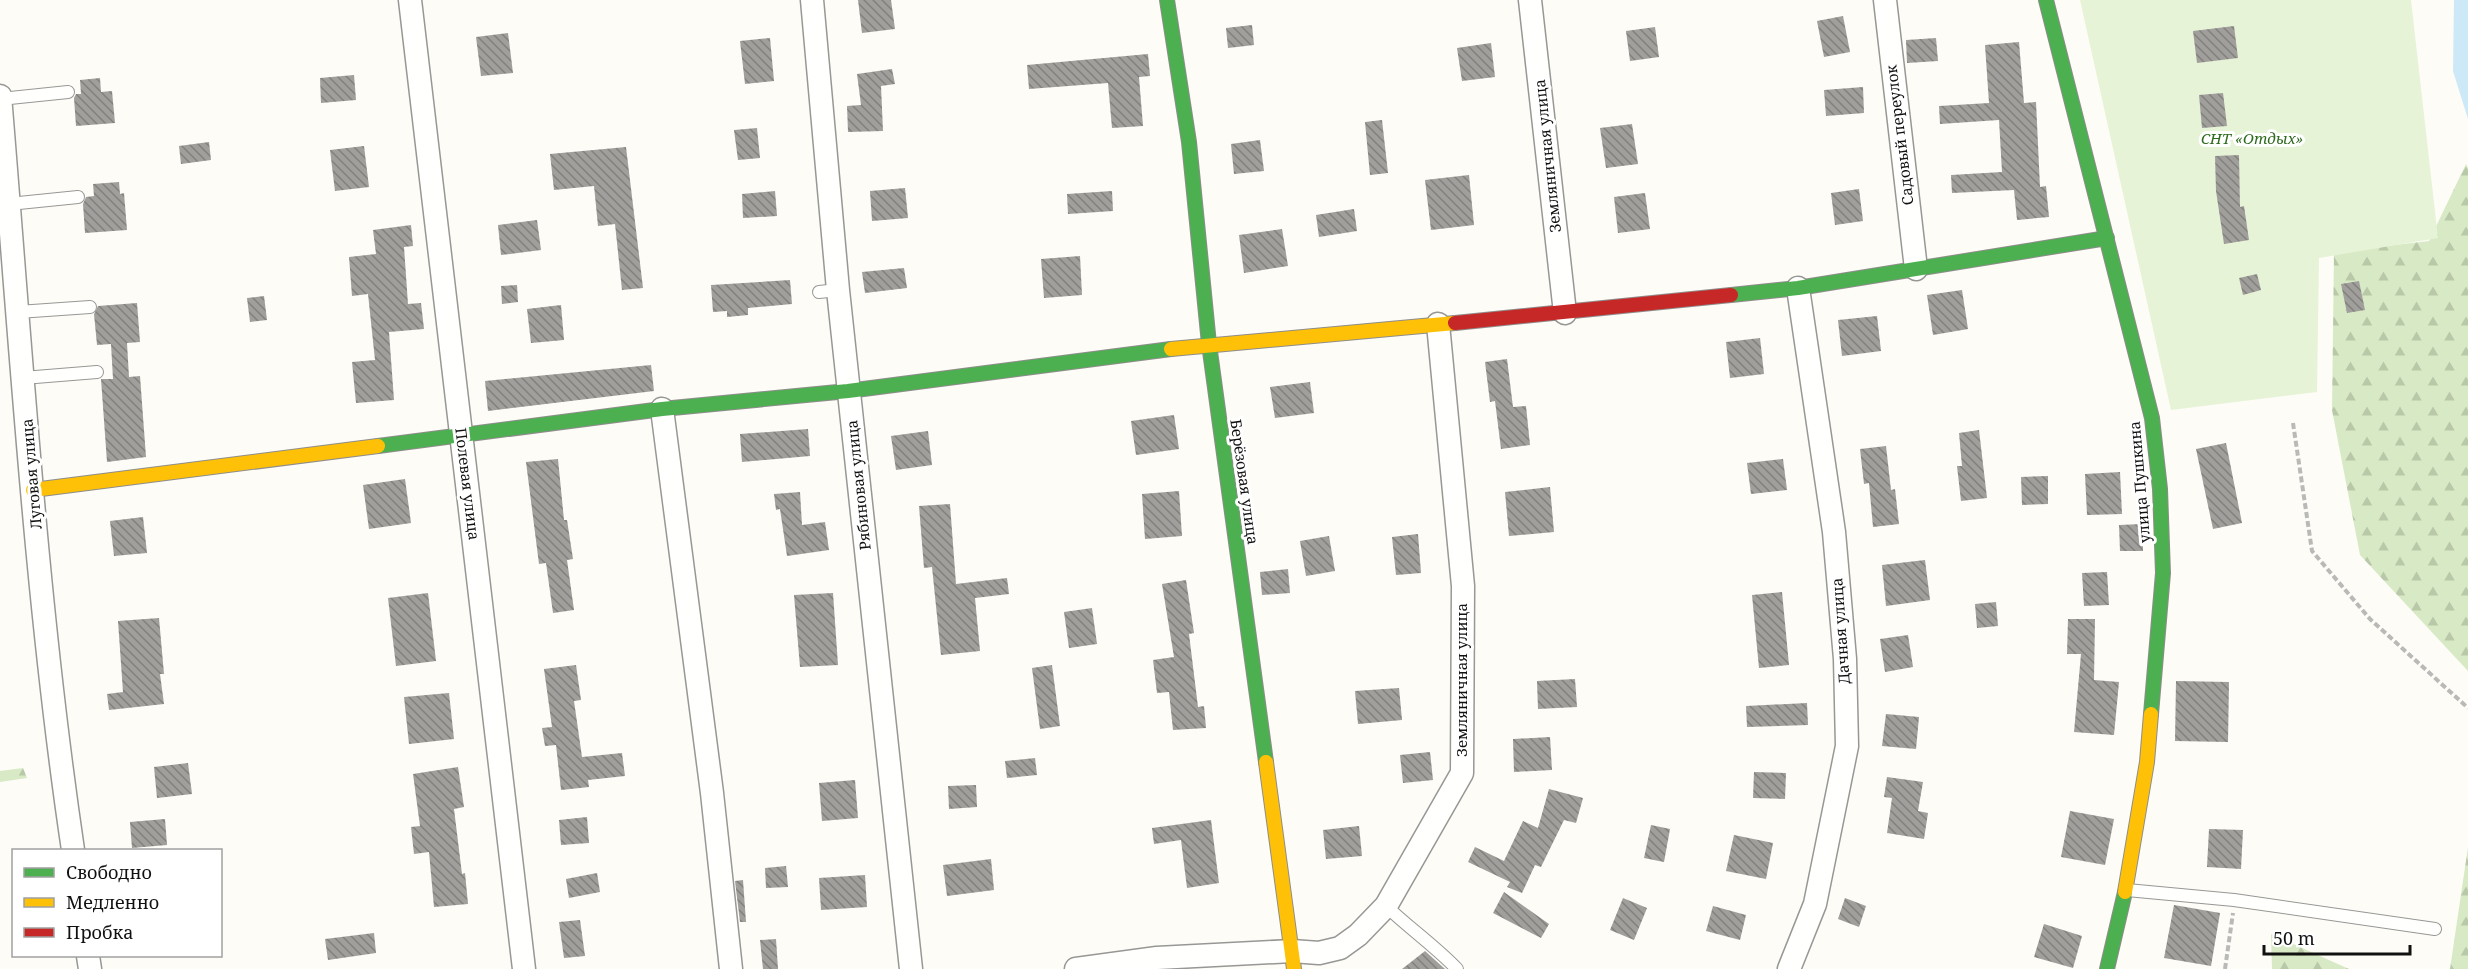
<svg xmlns="http://www.w3.org/2000/svg" width="2468" height="969" viewBox="0 0 2468 969" font-family="'Noto Serif',serif">
<style>
.forest{fill:url(#forest-firs)}
.park{fill:#e7f3d7}
.water{fill:#cde8f7}
.building{fill:url(#building-back-hatch)}
.lines{fill:none;stroke-linecap:round;stroke-linejoin:round}
.lane-casing{stroke:#979795;stroke-width:14}
.street-casing{stroke:#979795;stroke-width:25}
.fast-casing{stroke:#8e8d8b;stroke-width:16}
.slow-casing{stroke:#8e8d8b;stroke-width:16}
.jam-casing{stroke:#8e8d8b;stroke-width:16}
.path{stroke:#b9b9b8;stroke-width:4;stroke-dasharray:6 3;stroke-linecap:butt}
.lane{stroke:#fffffe;stroke-width:12}
.street{stroke:#fffffe;stroke-width:22}
.fast{stroke:#4caf50;stroke-width:14}
.slow{stroke:#ffc107;stroke-width:14}
.jam{stroke:#c62828;stroke-width:14}
.labels{text-anchor:middle;stroke-width:6;stroke-linejoin:round;paint-order:stroke}
.street-label{font-size:15px;fill:#111;stroke:#fff}
.park-label{font-size:15px;font-style:italic;fill:#2f6b1f;stroke:#fff}
</style>
<defs>
<pattern id="forest-firs" width="22" height="20" patternUnits="userSpaceOnUse" patternTransform="scale(1.5)"><rect width="22" height="20" fill="#d8eac5"/><path d="M5 1l3.5 6h-7zM16 11l3.5 6h-7z" fill="#b8c8a8"/></pattern>
<pattern id="building-back-hatch" width="6" height="6" patternUnits="userSpaceOnUse" patternTransform="scale(1.5)"><rect width="6" height="6" fill="#a19f9c"/><path d="M-1 5l2 2M0 0l6 6M5-1l2 2" fill="none" stroke="#82807e"/></pattern>
</defs>
<rect width="100%" height="100%" fill="#fdfcf7"/>
<g class="forest">
<path d="M2466,164l2,4v503l-108,-116 -28,-145 2,-158 95,-11z"/>
<path d="M23,768l4,10 -27,4v-11z"/>
<path d="M2468,847v122h-18z"/>
<path d="M2271,934l78,35h-77z"/>
</g>
<path class="park" d="M2080,0h331l27,238 -119,20 -2,134 -146,18z"/>
<path class="water" d="M2454,0h14v119l-15,-48z"/>
<g class="building">
<path d="M858,0h33l4,29 -33,4z"/>
<path d="M1843,16l7,36 -26,5 -7,-36z"/>
<path d="M1252,25l2,20 -26,3 -2,-20z"/>
<path d="M2234,26l4,32 -41,5 -4,-32z"/>
<path d="M1655,27l4,30 -29,4 -4,-30z"/>
<path d="M508,33l5,40 -32,3 -5,-39z"/>
<path d="M770,38l4,43 -29,3 -5,-43z"/>
<path d="M1936,38l2,23 -31,2 -1,-23z"/>
<path d="M2019,42l5,61 12,-1 4,85 6,-1 3,31 -32,3 -3,-30 -62,3 -1,-18 51,-3 -3,-52 -59,4 -1,-18 50,-3 -4,-58z"/>
<path d="M1491,43l4,34 -33,4 -5,-33z"/>
<path d="M1148,54l2,22 -11,1 4,49 -31,2 -4,-45 -79,6 -2,-24z"/>
<path d="M892,69l3,15 -14,2 2,45 -35,1 -1,-26 14,-1 -4,-31z"/>
<path d="M354,75l2,25 -35,3 -1,-25z"/>
<path d="M100,78l1,14 11,-1 3,32 -39,3 -2,-28 2,-4h5l-1,-14z"/>
<path d="M1863,87l1,26 -38,3 -2,-26z"/>
<path d="M2223,93l4,33 -25,2 -3,-33z"/>
<path d="M1382,120l6,53 -18,2 -5,-53z"/>
<path d="M1632,124l6,40 -32,4 -6,-40z"/>
<path d="M757,128l3,30 -22,2 -4,-30z"/>
<path d="M1260,140l4,31 -30,3 -3,-30z"/>
<path d="M209,142l2,18 -30,4 -2,-18z"/>
<path d="M364,146l5,41 -34,4 -5,-41z"/>
<path d="M626,147l17,141 -21,2 -7,-66 -17,2 -4,-40 -40,4 -4,-36z"/>
<path d="M2239,155l1,52 4,-1 5,34 -25,4 -8,-53 -1,-35z"/>
<path d="M1469,175l5,50 -43,5 -6,-50z"/>
<path d="M119,182l1,12 4,-1 3,37 -42,3 -2,-29 3,-7 8,-1 -1,-12z"/>
<path d="M905,188l3,30 -36,3 -2,-30z"/>
<path d="M1859,189l4,32 -28,4 -4,-32z"/>
<path d="M775,191l2,25 -34,2 -1,-24z"/>
<path d="M1112,191l1,20 -45,3 -1,-20z"/>
<path d="M1645,193l5,36 -32,4 -4,-36z"/>
<path d="M1354,209l3,22 -38,6 -3,-22z"/>
<path d="M537,220l4,30 -40,5 -3,-30z"/>
<path d="M411,225l2,21 -9,1 4,57 13,-1 3,26 -35,3 5,68 -38,3 -4,-41 23,-2 -7,-66 -16,2 -3,-39 27,-3 -3,-24z"/>
<path d="M1282,229l6,37 -44,7 -5,-38z"/>
<path d="M1080,256l2,39 -38,3 -3,-39z"/>
<path d="M904,268l3,20 -42,5 -3,-21z"/>
<path d="M2257,274l4,16 -18,5 -4,-17z"/>
<path d="M790,280l2,24 -44,4v7l-21,2v-6l-14,1 -2,-27z"/>
<path d="M2359,281l6,29 -18,3 -6,-29z"/>
<path d="M517,285l1,17 -16,2 -1,-18z"/>
<path d="M1962,290l6,39 -35,6 -6,-40z"/>
<path d="M264,296l3,24 -17,2 -3,-24z"/>
<path d="M137,303l3,39 -13,1 2,34 11,-1 6,81 -39,5 -6,-83h12l-2,-35 -14,1 -3,-31 4,-8z"/>
<path d="M561,305l3,35 -33,3 -4,-34z"/>
<path d="M1877,316l4,35 -39,5 -4,-36z"/>
<path d="M1760,338l4,36 -34,4 -4,-36z"/>
<path d="M1507,359l6,48 13,-1 4,39 -29,4 -6,-48 -5,1 -5,-40z"/>
<path d="M651,365l3,26 -166,20 -3,-30z"/>
<path d="M1310,382l4,31 -39,5 -5,-31z"/>
<path d="M1174,415l5,34 -43,6 -5,-34z"/>
<path d="M808,429l2,27 -68,6 -2,-28z"/>
<path d="M1979,430l8,68 -26,3 -4,-35h5l-3,-33z"/>
<path d="M928,431l4,34 -36,5 -5,-34z"/>
<path d="M2226,443l16,80 -29,6 -17,-80z"/>
<path d="M1886,446l5,44 4,-1 4,35 -26,3 -4,-44 -5,1 -4,-35z"/>
<path d="M558,459l6,61h3l6,39 -6,1 7,50 -21,3 -7,-50 -7,1 -13,-102z"/>
<path d="M1783,459l4,31 -36,4 -4,-31z"/>
<path d="M2120,472l2,42 -35,1 -2,-41z"/>
<path d="M2048,476v28l-26,1 -1,-28z"/>
<path d="M405,479l6,44 -42,6 -6,-44z"/>
<path d="M1550,487l4,45 -45,4 -4,-44z"/>
<path d="M1179,491l3,45 -37,3 -3,-45z"/>
<path d="M800,492l2,33 23,-3 4,28 -42,6 -7,-47 -4,1 -2,-16z"/>
<path d="M950,504l6,80 51,-6 2,16 -34,4 5,53 -39,4 -9,-88 -8,1 -5,-62z"/>
<path d="M143,517l4,36 -33,3 -4,-35z"/>
<path d="M2142,524l1,27h-23l-1,-26z"/>
<path d="M1418,534l3,39 -25,2 -4,-38z"/>
<path d="M1329,536l6,35 -29,5 -6,-35z"/>
<path d="M1925,560l5,40 -44,6 -4,-41z"/>
<path d="M1288,569l2,24 -28,2 -2,-23z"/>
<path d="M2107,572l2,33 -25,1 -2,-33z"/>
<path d="M1186,580l8,53 -5,1 9,73 6,-1 2,22 -33,2 -4,-38 -12,1 -4,-33 21,-3 -12,-73z"/>
<path d="M1782,592l7,73 -30,3 -7,-73z"/>
<path d="M428,593l8,68 -40,5 -8,-68z"/>
<path d="M833,593l5,72 -38,2 -6,-72z"/>
<path d="M1996,602l2,24 -21,2 -2,-24z"/>
<path d="M1092,608l5,36 -28,4 -5,-36z"/>
<path d="M159,618l5,56h-4l4,30 -55,6 -2,-16 16,-2 -5,-71z"/>
<path d="M2068,619h27l-1,61 25,2 -5,53 -40,-3 7,-78h-14z"/>
<path d="M1908,635l5,32 -28,5 -5,-33z"/>
<path d="M576,665l5,35 -7,1 8,56 40,-4 3,23 -37,4 1,7 -28,3 -5,-45 -11,1 -3,-18 10,-1 -8,-58z"/>
<path d="M1052,665l8,61 -20,3 -8,-61z"/>
<path d="M1575,679l2,28 -39,2 -1,-28z"/>
<path d="M2176,681l53,1 -1,60 -53,-1z"/>
<path d="M1399,688l3,32 -44,4 -3,-33z"/>
<path d="M449,693l5,46 -45,5 -5,-47z"/>
<path d="M1807,703l1,22 -61,2 -1,-21z"/>
<path d="M1886,714l33,3 -3,32 -34,-3z"/>
<path d="M1550,737l2,33 -38,2 -1,-33z"/>
<path d="M1430,752l3,28 -30,3 -3,-28z"/>
<path d="M1035,758l2,17 -30,3 -2,-17z"/>
<path d="M188,763l4,31 -35,4 -3,-31z"/>
<path d="M458,767l6,40 -10,2 8,65 3,-1 3,31 -34,3 -5,-55 -15,2 -3,-27 9,-1 -7,-52z"/>
<path d="M1754,772l32,1 -1,26 -32,-1z"/>
<path d="M1887,777l36,5 -5,29 10,2 -4,26 -37,-6 5,-35 -8,-1z"/>
<path d="M855,780l3,38 -36,3 -3,-38z"/>
<path d="M976,785l1,22 -28,2 -1,-23z"/>
<path d="M1549,789l34,9 -7,25 -12,-3 -23,47 -6,-2 -13,28 -15,-6 3,-5 -42,-20 7,-15 29,14 19,-40 15,7z"/>
<path d="M2070,811l44,8 -9,46 -44,-8z"/>
<path d="M587,817l2,26 -28,2 -2,-25z"/>
<path d="M165,819l2,26 -35,3 -2,-26z"/>
<path d="M1211,820l8,63 -32,5 -6,-48 -27,4 -2,-16z"/>
<path d="M1651,825l19,4 -6,33 -20,-4z"/>
<path d="M1359,826l3,30 -36,3 -3,-29z"/>
<path d="M2209,829l34,1 -2,39 -34,-2z"/>
<path d="M1734,835l39,8 -7,36 -40,-8z"/>
<path d="M991,859l3,31 -47,6 -4,-31z"/>
<path d="M786,866l2,21 -22,1 -1,-20z"/>
<path d="M597,873l3,19 -31,6 -3,-19z"/>
<path d="M865,875l2,32 -46,3 -2,-32z"/>
<path d="M743,880l3,42h-6l-5,-41z"/>
<path d="M1504,892l45,32 -8,14 -48,-25z"/>
<path d="M1623,898l24,10 -13,32 -24,-10z"/>
<path d="M1845,898l21,8 -7,21 -21,-8z"/>
<path d="M2174,905l46,8 -9,53 -47,-8z"/>
<path d="M1713,906l33,9 -6,25 -34,-9z"/>
<path d="M580,920l5,36 -21,2 -5,-36z"/>
<path d="M2044,924l38,12 -9,32 -39,-11z"/>
<path d="M374,933l2,20 -48,7 -3,-21z"/>
<path d="M776,939l2,30h-15l-3,-29z"/>
<path d="M1425,951l20,18h-43z"/>
</g>
<g class="lines">
<g class="lane-casing">
<g id="lane">
<path d="M0,99l68,-7"/>
<path d="M9,204l69,-7"/>
<path d="M819,292l19,-2"/>
<path d="M18,312l72,-5"/>
<path d="M23,378l74,-6"/>
<path d="M2127,890l107,10 201,29"/>
<path d="M1386,906c23,22 49,40 71,63"/>
</g>
</g>
<g class="street-casing">
<g id="street">
<path d="M410,0l114,969"/>
<path d="M812,0l26,290 73,679"/>
<path d="M1530,0l35,313"/>
<path d="M1885,0l31,269"/>
<path d="M0,96c21,252 36,505 73,754"/>
<path d="M662,409l50,384 19,176"/>
<path d="M88,956l2,13"/>
<path d="M1076,969l81,-11 135,-7 27,2 21,-5 18,-13 28,-29 76,-133 1,-187 -25,-262"/>
<path d="M1789,969l26,-65 32,-158 -2,-87 -11,-127 -36,-244"/>
</g>
</g>
<g class="fast-casing">
<g id="fast">
<path d="M1167,0l22,142 20,202 57,418"/>
<path d="M2046,0l106,418 8,71 3,84 -12,141"/>
<path d="M1731,295l67,-7 309,-50"/>
<path d="M378,446l284,-37 186,-18 323,-42"/>
<path d="M2107,969l18,-77"/>
</g>
</g>
<g class="slow-casing">
<g id="slow">
<path d="M1171,349l284,-26"/>
<path d="M33,490l345,-44"/>
<path d="M1266,762l28,207"/>
<path d="M2125,892l22,-130 4,-48"/>
</g>
</g>
<g class="jam-casing">
<path id="jam" d="M1455,323l276,-28"/>
</g>
<g class="path">
<path d="M2293,423l19,128 58,68 98,89"/>
<path d="M2225,969l8,-56"/>
</g>
<use href="#lane" class="lane"/>
<use href="#street" class="street"/>
<use href="#fast" class="fast"/>
<use href="#slow" class="slow"/>
<use href="#jam" class="jam"/>
</g>
<g class="labels">
<g class="street-label">
<text transform="translate(1900 135) rotate(-97)" y="5">Садовый переулок</text>
<text transform="translate(1548 156) rotate(-96)" y="5">Земляничная улица</text>
<text transform="translate(32 474) rotate(-95)" y="5">Луговая улица</text>
<text transform="translate(1244 482) rotate(82)" y="5">Берёзовая улица</text>
<text transform="translate(2140 482) rotate(-95)" y="5">улица Пушкина</text>
<text transform="translate(467 484) rotate(83)" y="5">Полевая улица</text>
<text transform="translate(859 485) rotate(-96)" y="5">Рябиновая улица</text>
<text transform="translate(1841 631) rotate(-94)" y="5">Дачная улица</text>
<text transform="translate(1462 680) rotate(-90)" y="5">Земляничная улица</text>
</g>
<g class="park-label">
<text x="2252" y="144">СНТ «Отдых»</text>
</g>
</g>
<rect x="12" y="849" width="210" height="108" fill="#ffffff" stroke="#a0a0a0" stroke-width="1.5"/>
<rect x="24" y="868" width="30" height="9" fill="#4caf50" stroke="#a0a0a0" stroke-width="1.5"/>
<text x="66" y="879" font-size="18" fill="#111111">Свободно</text>
<rect x="24" y="898" width="30" height="9" fill="#ffc107" stroke="#a0a0a0" stroke-width="1.5"/>
<text x="66" y="909" font-size="18" fill="#111111">Медленно</text>
<rect x="24" y="928" width="30" height="9" fill="#c62828" stroke="#a0a0a0" stroke-width="1.5"/>
<text x="66" y="939" font-size="18" fill="#111111">Пробка</text>
<path d="M2264 945v9h146v-9" fill="none" stroke="#111111" stroke-width="3"/>
<text x="2273" y="945" font-size="18" fill="#111111" stroke="#ffffff" stroke-width="4.5" paint-order="stroke">50 m</text>
</svg>
